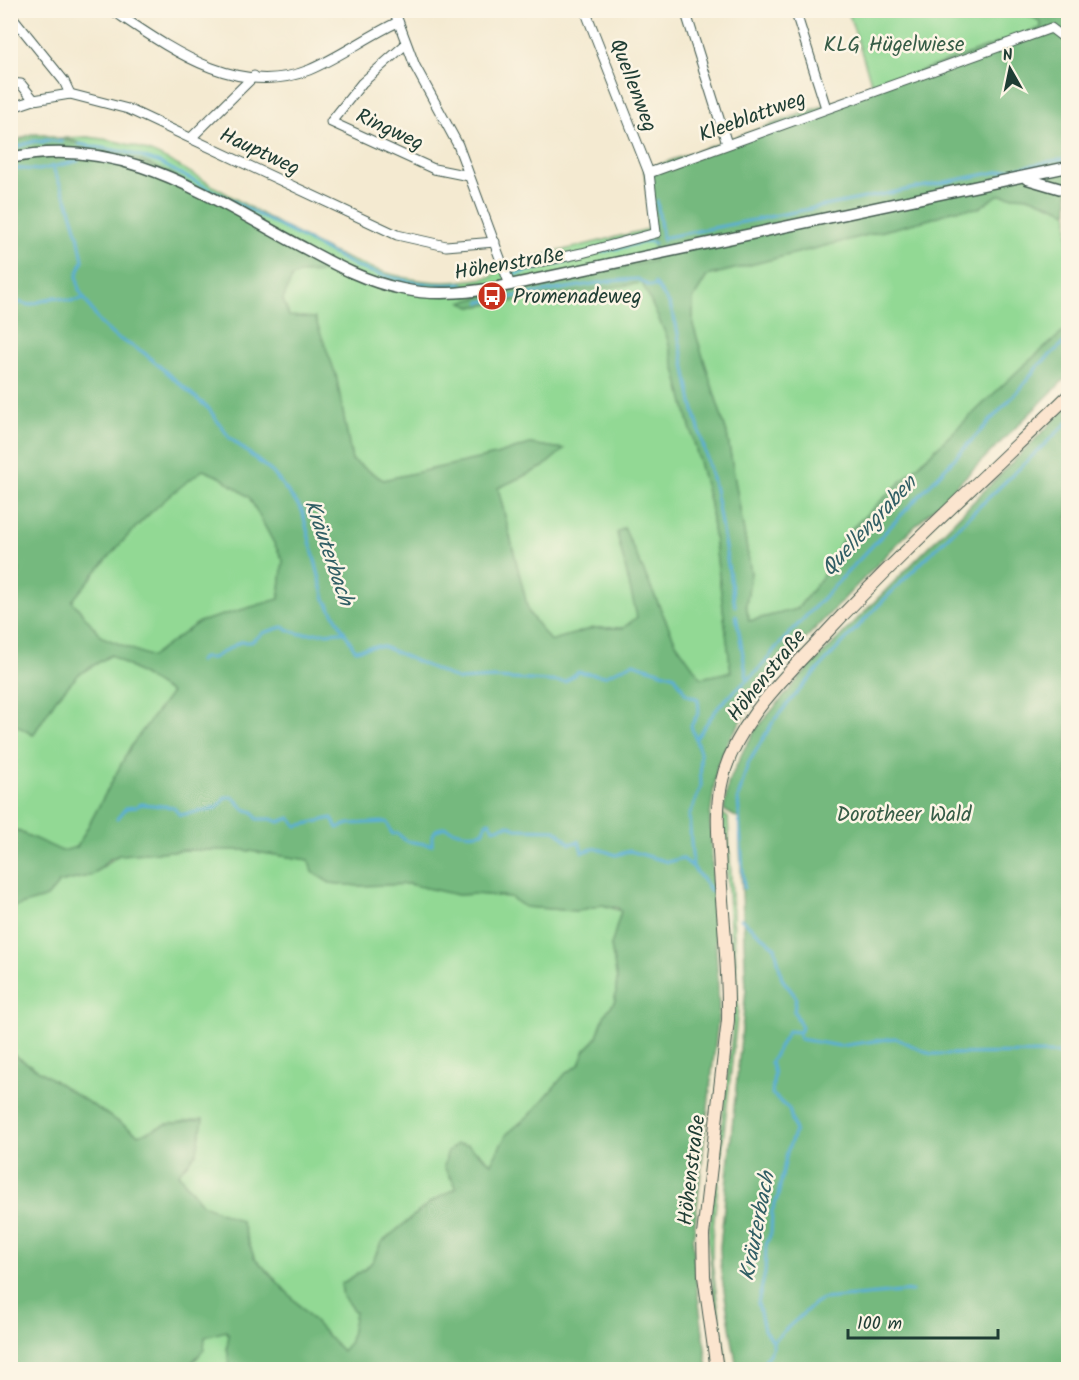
<svg xmlns="http://www.w3.org/2000/svg" width="1079" height="1380" viewBox="0 0 1079 1380" font-family="Kalam,sans-serif">
<style>
.green{fill:#92d994;stroke:#588b64;stroke-width:1.5}
.forest{fill:#75b97e;stroke:#4a7b59;stroke-width:1.5;fill-rule:evenodd}
.lines{fill:none;stroke-linecap:round;stroke-linejoin:round}
.stream{stroke:#5aafd6;stroke-width:3}
.minor-casing{stroke:#3f574c;stroke-width:11}
.tertiary-casing{stroke:#3f574c;stroke-width:13}
.secondary-casing{stroke:#3f574c;stroke-width:14}
.minor{stroke:#fff;stroke-width:9}
.tertiary{stroke:#fff;stroke-width:10}
.secondary{stroke:#fbe5cf;stroke-width:12}
.labels{text-anchor:middle;stroke-width:5;stroke-linejoin:round;paint-order:stroke}
.park-label{font-size:21px;fill:#365c47;stroke:#fcf5e5}
.street-label{font-size:21px;fill:#1f3d34;stroke:#fcf5e5}
.poi-label{font-size:21px;fill:#1f3d34;stroke:#fcf5e5;text-anchor:start}
.water-label{font-size:22px;font-style:italic;fill:#315f65;stroke:#fcf5e5}
</style>
<rect width="100%" height="100%" fill="#fcf5e5"/>
<filter id="ink" filterUnits="userSpaceOnUse"><feTurbulence type="fractalNoise" baseFrequency=".0167" numOctaves="2"/><feDisplacementMap in="SourceGraphic" scale="12" xChannelSelector="R" yChannelSelector="G"/><feConvolveMatrix kernelMatrix="1 2 1 2 8 2 1 2 1" color-interpolation-filters="sRGB"/></filter>
<filter id="wash" filterUnits="userSpaceOnUse"><feTurbulence type="fractalNoise" baseFrequency=".008" numOctaves="4" result="noise"/><feDisplacementMap in="SourceGraphic" scale="24" xChannelSelector="R" yChannelSelector="G"/><feGaussianBlur stdDeviation="1.35" result="paint"/><feColorMatrix in="noise" values="0 0 0 0 0 0 0 0 0 0 0 0 0 0 0 0 0 1.4 0 .05"/><feComposite in="paint" operator="in"/></filter>
<g filter="url(#wash)">
<rect width="100%" height="100%" fill="#f4ead1"/>
<g class="green">
<path d="M848,11h175l18,11v6l-168,60z"/>
<path d="M88,137c63,7 85,26 137,56 63,36 140,86 213,89 18,1 36,-2 54,-5l6,-8 17,-7 138,-34 1,33 -151,30 -40,11 8,5 171,-25 25,55 43,167 21,168 -31,6 -24,-35 -52,-115 -7,5 21,84 -15,11h-29l-44,13 -21,-28 -31,-125 45,-21 20,-18 -33,-5 -34,11 -113,25 -31,-20 -16,-85 -47,-59 -6,-16 9,-23 8,-4 38,-1 -168,-99 -28,-12 -79,-23z"/>
<path d="M998,195l33,2 37,15v116l-46,39 -176,167 -25,45 -24,30 -48,12 -3,-16 5,-32 -24,-139 -34,-109v-26l14,-23 223,-57 24,-9 25,-2z"/>
<path d="M203,470l17,7 29,20 34,63 -4,39 -80,23 -48,35 -49,-20 -30,-36c41,-50 77,-94 131,-131z"/>
<path d="M111,655l60,38 -40,53 -54,101 -14,5 -52,-24v-106l22,13 23,-36 23,-25z"/>
<path d="M723,814l5,4 10,191 -26,229v25l15,106h-5l-14,-128 24,-204 2,-47z"/>
<path d="M185,850h58l66,10 3,12 18,11 29,3 50,-2 49,11 17,-1 35,3 15,10 51,4 26,-6 19,6 -10,35 6,33 -2,22 -10,13 -9,25 -11,11 -6,16 -13,7 -34,40 -25,21 -16,29 -13,-12 -27,24 6,13 -26,14 -50,41 -8,18 -9,9 -23,14 2,13 12,15 -5,30 -8,9 -88,-94 -13,-36 -38,-16 -25,-32 19,-21 -30,-28 -28,11 -128,-82 -1,-145 37,-11 12,-14 33,-8 27,-20z"/>
<path d="M226,1331l3,4 -2,12 3,22 -45,1c13,-12 18,-16 20,-33z"/>
</g>
<g class="forest">
<path d="M1023,11h45v201l-37,-15 -33,-2 -19,13 -25,2 -24,9 -223,57 -14,23v26l34,109 24,139 -5,32 3,16 48,-12 24,-30 25,-45 176,-167 46,-39v48l-173,170 -85,88 -62,76 -19,30 -12,26 -7,51 9,193 -26,232 4,47 11,80h-478l-3,-22 2,-12 -3,-4 -21,6 -1,13 -19,19h-174v-316l128,82 28,-11 36,-5 -6,33 -19,22 25,31 38,16 13,36 88,94 8,-9 5,-30 -12,-15 -2,-13 23,-14 9,-9 8,-18 50,-41 26,-14 -13,-21 3,-14 9,-9 12,1 23,18 16,-29 25,-21 34,-40 13,-8 6,-15 11,-11 9,-25 10,-13 2,-22 -6,-33 10,-35 -3,-3 -16,-3 -26,6 -51,-4 -15,-10 -35,-3 -17,1 -49,-11 -50,2 -29,-3 -18,-11 -3,-12 -66,-10h-58l-66,5 -9,4 -18,16 -33,8 -12,14 -36,11v-80l51,23 15,-4 54,-101 40,-53 -60,-38 -32,19 -23,25 -23,36 -22,-13v-135l7,-6 1,-12 -9,-4 1,-422 20,-9h10l77,19 52,20 169,98 -39,2 -8,4 -9,23 6,16 26,2 21,57 16,85 31,20 113,-25 34,-11 34,5 -21,18 -45,21 31,125 21,28 44,-13h29l14,-11 -20,-84 7,-5 52,115 25,35 30,-6 -21,-168 -43,-167 -25,-54 -171,24 -9,-5 41,-11 151,-30 -1,-33 -9,-58 397,-142v-6zM203,470l17,7 29,20 34,63 -4,39 -80,23 -48,35 -49,-20 -30,-36c42,-51 76,-93 131,-131z"/>
<path d="M1068,406v963h-331l-16,-97 -1,-25 26,-258 -7,-170 -15,-9 4,-26 16,-35 12,-20 45,-53z"/>
</g>
<g class="lines">
<g class="stream">
<path d="M43,140l19,2"/>
<path d="M79,144l47,8 34,11 197,104c34,12 69,21 106,17"/>
<path d="M10,149l25,-8 9,1"/>
<path d="M52,166l17,39 9,30 5,25 -6,16 2,14 21,33 14,13 29,16 66,57 20,28 44,36 29,37 23,89 30,51 21,-4 8,1 75,33 35,-2 71,4 13,-10 27,4 28,-13 42,13 11,18 12,5 1,13 -8,14 9,26 1,35 -12,29 4,51 18,24"/>
<path d="M10,168l29,2 39,-9"/>
<path d="M657,201l6,40"/>
<path d="M662,238l406,-80"/>
<path d="M601,252l48,-11 5,2"/>
<path d="M515,274l65,-16"/>
<path d="M655,283l15,22 6,19 16,79 23,86 20,117"/>
<path d="M10,300l19,5 26,-8 15,4 14,-2"/>
<path d="M480,302l131,-21 27,-2 11,7h8"/>
<path d="M736,615l11,63"/>
<path d="M199,661l4,-3h10l27,-16h11l12,-9 19,-6 18,7 42,-2"/>
<path d="M775,719c89,-107 193,-201 293,-297"/>
<path d="M697,737c8,-11 16,-24 25,-34 18,-18 39,-32 52,-53l247,-262 17,-22 30,-27"/>
<path d="M117,819l9,-11 10,-1 5,-3 32,3 7,8 37,-7 9,-11h7l11,12 9,3 4,7h14l8,3 11,-4 7,8 35,-8 5,10 12,-4 38,-2 5,12 5,-1 9,8 26,4v-9l4,-6 9,-3c11,6 26,8 38,5l3,-9 4,-1 3,7 16,-4 7,4 40,1 14,14 9,-3 3,11 14,-4 20,7 14,-4 38,11 14,-4 11,9"/>
<path d="M744,888l-6,-90 10,-34 25,-42"/>
<path d="M741,919l34,28 7,32 14,18 -2,14 8,17 -2,4 -12,-1 -17,31 3,12 -2,20 17,15 6,22 -8,21 -9,44 -6,15 -1,22 -5,12 -1,28 -7,30 6,27 9,11v6l-9,15 3,8"/>
<path d="M798,1032l2,7 40,7 55,-8 36,16 137,-1"/>
<path d="M774,1340l41,-37 7,-4 90,-8"/>
</g>
</g>
</g>
<g filter="url(#ink)">
<g class="lines">
<g class="minor-casing">
<g id="minor">
<path d="M112,10c57,38 125,89 197,60 31,-13 59,-34 89,-48"/>
<path d="M394,10l21,56 43,79 52,140"/>
<path d="M685,10l42,134"/>
<path d="M795,10l31,98"/>
<path d="M10,14l54,67 6,13"/>
<path d="M406,44l-44,39 -31,39 103,47 35,7"/>
<path d="M10,83l11,1 13,16"/>
<path d="M10,108l24,-8 36,-6 58,15 269,126 49,11 49,-4"/>
<path d="M191,138l63,-62"/>
<path d="M649,173l402,-145 17,13"/>
<path d="M505,269l77,-16 74,-20 -7,-60 -64,-163"/>
</g>
</g>
<g class="tertiary-casing">
<g id="tertiary">
<path d="M10,158c113,-25 201,41 296,91 31,17 61,33 96,40 36,8 72,3 108,-4l558,-118"/>
<path d="M1027,179l41,12"/>
</g>
</g>
<g class="secondary-casing">
<path id="secondary" d="M717,1370l-13,-94 -1,-41 25,-215c1,-50 -5,-99 -8,-149 -1,-28 -5,-58 1,-86 12,-60 64,-108 104,-151 77,-83 162,-159 243,-238"/>
</g>
<use href="#minor" class="minor"/>
<use href="#tertiary" class="tertiary"/>
<use href="#secondary" class="secondary"/>
</g>
</g>
<defs>
<g id="bus-disc" transform="scale(1.5)"><circle r="9.5" fill="#c8321e" stroke="#fcf5e5"/><path d="M-5-6H5V4H4V6H2V4H-2V6H-4V4H-5ZM-3.5-4V0h7V-4ZM-3.5 1.2v1.5H-2V1.2ZM2 1.2v1.5H3.5V1.2Z" fill="#fff"/></g>
</defs>
<g fill-rule="evenodd">
<use href="#bus-disc" x="492" y="296"/>
</g>
<g class="labels">
<g class="park-label">
<text x="894" y="51">KLG Hügelwiese</text>
<text x="904" y="821">Dorotheer Wald</text>
</g>
<g class="street-label">
<text transform="translate(634 85) rotate(69)" y="7">Quellenweg</text>
<text transform="translate(752 116) rotate(-20)" y="7">Kleeblattweg</text>
<text transform="translate(390 129) rotate(25)" y="7">Ringweg</text>
<text transform="translate(260 151) rotate(25)" y="7">Hauptweg</text>
<text transform="translate(509 263) rotate(-10)" y="7">Höhenstraße</text>
<text transform="translate(766 675) rotate(-51)" y="7">Höhenstraße</text>
<text transform="translate(691 1170) rotate(-83)" y="7">Höhenstraße</text>
</g>
<g class="poi-label">
<text x="513" y="303">Promenadeweg</text>
</g>
<g class="water-label">
<text transform="translate(868 525) rotate(-47)" y="8">Quellengraben</text>
<text transform="translate(330 552) rotate(71)" y="8">Kräuterbach</text>
<text transform="translate(756 1226) rotate(-79)" y="8">Kräuterbach</text>
</g>
</g>
<rect width="1079" height="1380" fill="none" stroke="#fcf5e5" stroke-width="36"/>
<g transform="translate(1010 69) rotate(351)" stroke="#fcf5e5" stroke-width="4.5" paint-order="stroke">
<path d="M0-4.5L10 22L0 15L-10 22Z" fill="#1f3d34"/>
<text y="-9" font-size="16" font-weight="bold" text-anchor="middle" fill="#1f3d34">N</text>
</g>
<path d="M848 1329v9h150v-9" fill="none" stroke="#1f3d34" stroke-width="3"/>
<text x="857" y="1329" font-size="18" fill="#1f3d34" stroke="#fcf5e5" stroke-width="4.5" paint-order="stroke">100 m</text>
</svg>
